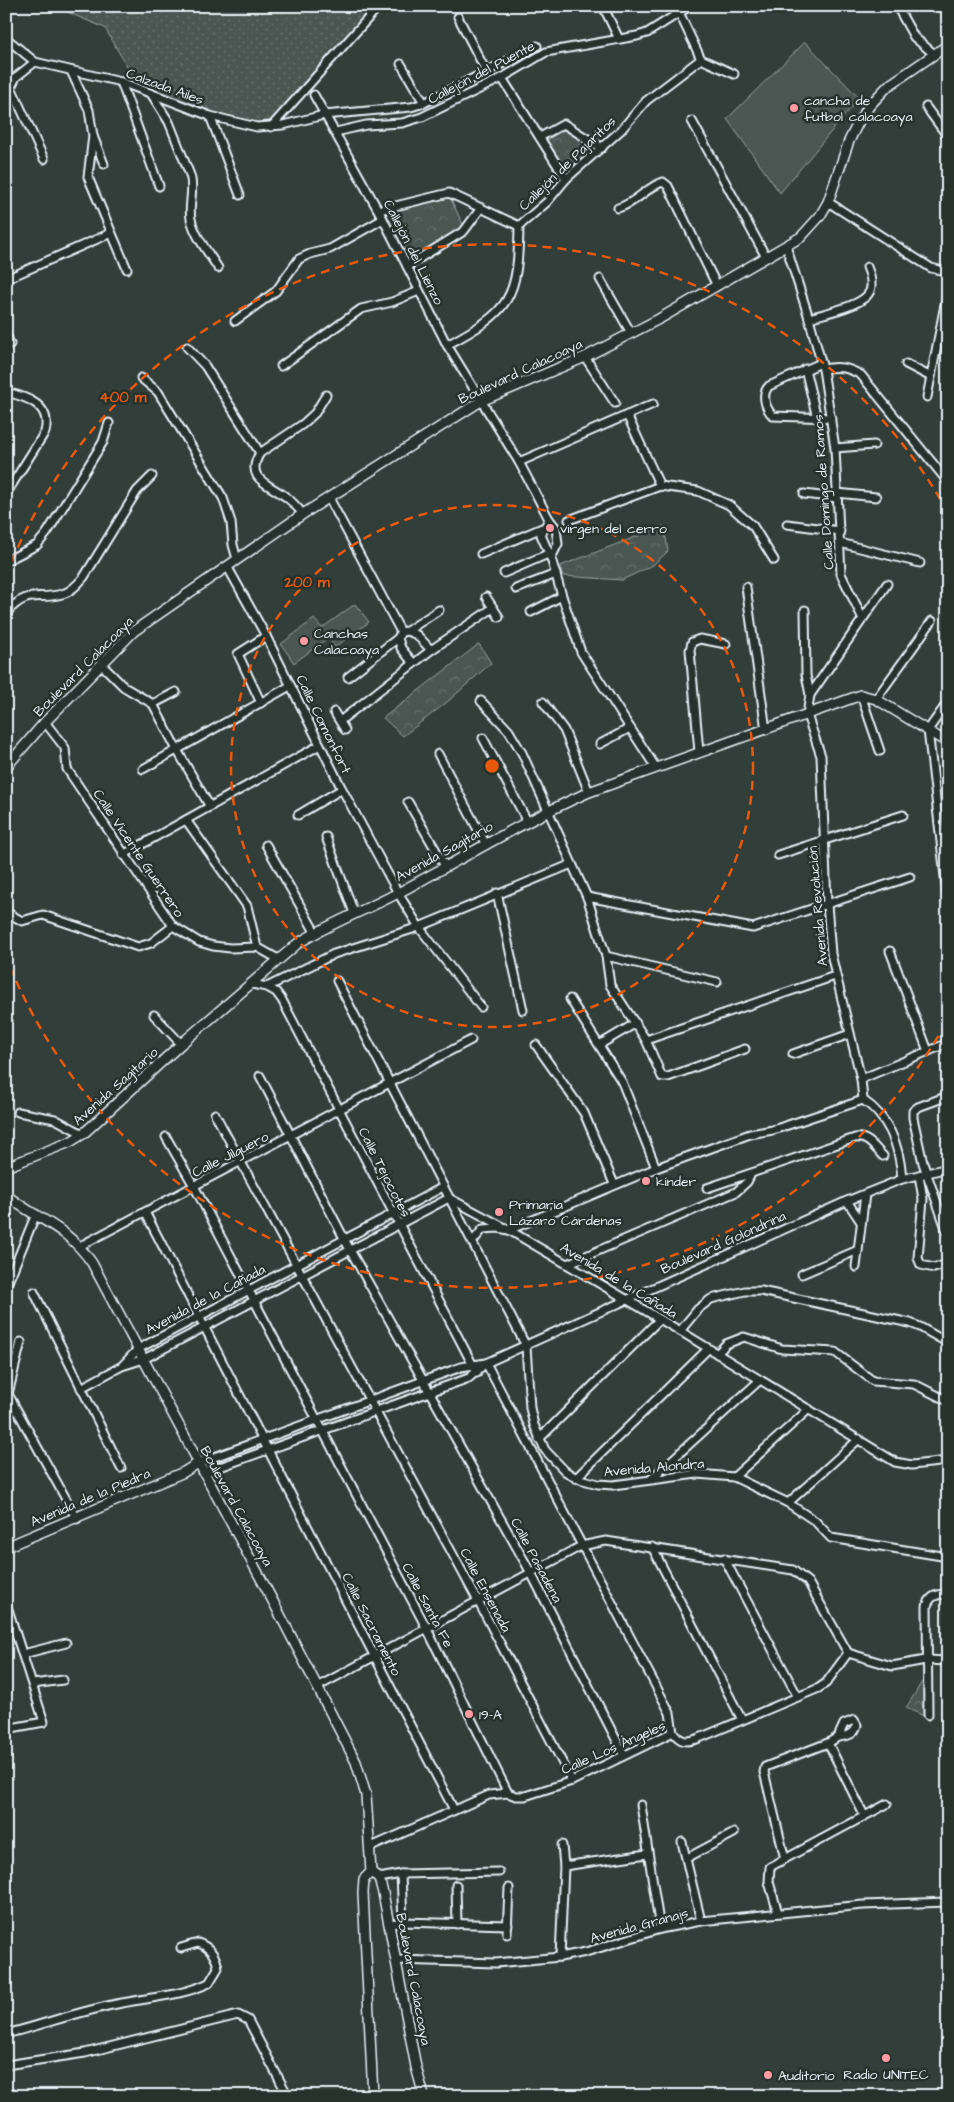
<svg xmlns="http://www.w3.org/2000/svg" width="954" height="2102" viewBox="0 0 954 2102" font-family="'Architects Daughter',sans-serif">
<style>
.grass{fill:url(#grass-dots);stroke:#98a4a4}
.park{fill:url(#park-crowns);stroke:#98a4a4}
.garden{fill:#495651;stroke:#98a4a4}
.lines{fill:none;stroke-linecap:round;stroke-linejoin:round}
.minor-casing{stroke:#e8f1f8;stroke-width:11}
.tertiary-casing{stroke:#e8f1f8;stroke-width:12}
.minor{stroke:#26332d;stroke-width:7}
.tertiary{stroke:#26332d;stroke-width:9}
.ring{fill:none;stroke:#e8590c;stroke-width:2.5;stroke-dasharray:9 6}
.poi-dot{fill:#ff9aa2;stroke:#26332d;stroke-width:2}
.labels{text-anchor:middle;stroke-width:5;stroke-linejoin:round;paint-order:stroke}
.street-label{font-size:14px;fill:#e8f1f8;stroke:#26332d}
.poi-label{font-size:14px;fill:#e8f1f8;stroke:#26332d;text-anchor:start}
.centre{fill:#e8590c;stroke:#26332d;stroke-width:2.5}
.ring-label{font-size:15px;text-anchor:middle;font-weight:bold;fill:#e8590c;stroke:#26332d;stroke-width:5;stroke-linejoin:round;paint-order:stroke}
</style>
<defs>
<pattern id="grass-dots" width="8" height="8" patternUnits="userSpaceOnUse" patternTransform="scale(1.25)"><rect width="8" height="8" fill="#495651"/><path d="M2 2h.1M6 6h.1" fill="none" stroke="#636f6b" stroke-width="1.8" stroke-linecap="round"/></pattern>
<pattern id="park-crowns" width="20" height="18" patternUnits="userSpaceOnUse" patternTransform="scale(1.25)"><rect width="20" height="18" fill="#495651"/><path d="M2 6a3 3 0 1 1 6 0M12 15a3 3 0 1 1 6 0" fill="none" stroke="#636f6b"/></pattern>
</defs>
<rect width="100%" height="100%" fill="#323e39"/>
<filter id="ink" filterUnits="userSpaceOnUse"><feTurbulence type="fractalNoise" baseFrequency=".02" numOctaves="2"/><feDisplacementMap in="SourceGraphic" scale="10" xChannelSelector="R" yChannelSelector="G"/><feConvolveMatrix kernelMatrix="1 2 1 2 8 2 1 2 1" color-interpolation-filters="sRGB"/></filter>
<g filter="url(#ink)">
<path class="grass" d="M53,6h325l-108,120 -57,-12 -75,-28 -33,-58z"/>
<g class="park">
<path d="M568,127l30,21 -33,23 -19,-30z"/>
<path d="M449,195l15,32 -58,35 -25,-49z"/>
<path d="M664,526l4,25 -15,14 -31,15 -59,-4 -3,-10z"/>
<path d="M479,644l12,19 -45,40 -43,33 -20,-18z"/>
<path d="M925,1677l-1,39 -18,-8z"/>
</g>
<g class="garden">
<path d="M805,42l54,56 -79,95 -53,-74z"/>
<path d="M355,604l14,18 -34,25 -7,-9 -34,25 -13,-19 33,-25 8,9z"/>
</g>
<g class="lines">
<g class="minor-casing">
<g id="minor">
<path d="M603,6l16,33"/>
<path d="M676,6l25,53 33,15"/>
<path d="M899,10l15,27 20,17"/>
<path d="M458,17l29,56"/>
<path d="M6,38l29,24 86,20 89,34 47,11 26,-2 41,-10 87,-8 13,-4 113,-57"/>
<path d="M35,62l-19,15 -5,10 33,72"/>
<path d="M401,64l23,39"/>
<path d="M71,71l18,39 4,26 11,28"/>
<path d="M502,78l64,101"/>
<path d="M121,82l38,104"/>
<path d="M152,95l17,27 21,53c5,15 -2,29 1,44 4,18 18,34 27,49"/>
<path d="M314,95l69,124 64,126 72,117 30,57 7,9 2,16 -7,14"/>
<path d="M926,107l22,30"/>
<path d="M210,116l30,79"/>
<path d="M692,121l74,136"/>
<path d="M271,127l108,-121"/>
<path d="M336,132l30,-7 36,-2 20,-6 80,-39 44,-26 91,-16 10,-3 43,-27"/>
<path d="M93,136l-5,41 39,92"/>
<path d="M540,137l24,-13 38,24"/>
<path d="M828,202l103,66 17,4"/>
<path d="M618,208c19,-5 28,-21 45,-26l5,4 49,100"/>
<path d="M379,210l70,-17 32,15"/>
<path d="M786,246l23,72 14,51 12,79 6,126 21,43"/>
<path d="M407,266l57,-35 17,-23 38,18"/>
<path d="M6,279l105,-46"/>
<path d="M600,279l31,54"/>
<path d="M809,318c16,-5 55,-12 61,-27 3,-8 0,-17 -3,-24"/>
<path d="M235,321l41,-30 23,-32 11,-5 20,-5 53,-30"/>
<path d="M6,334l4,10"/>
<path d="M447,345c64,-34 71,-47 72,-119l28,-24 19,-23 55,-49 25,-29 55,-42"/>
<path d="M187,347l18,19 55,87"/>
<path d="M585,357l30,46"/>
<path d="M821,363l-52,23c-8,8 -4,22 4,30l58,2"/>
<path d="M906,364l25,13"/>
<path d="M281,366l80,-57 31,-7 27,-11"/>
<path d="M805,369l12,49"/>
<path d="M823,369c15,-3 24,-2 38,6l87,107"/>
<path d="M141,378l17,14 65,106 8,24 2,23 4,14"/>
<path d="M6,392c21,5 46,13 39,40l-39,62"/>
<path d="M927,397l21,-108"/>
<path d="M627,415l33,71"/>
<path d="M835,448l39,-3"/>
<path d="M519,462l134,-58"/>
<path d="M837,493l39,4"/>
<path d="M804,494l33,4"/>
<path d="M329,498l72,134"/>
<path d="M303,514c-6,-7 -11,-13 -17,-17 -17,-13 -42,-18 -26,-44l43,-29 12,-11 11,-18"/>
<path d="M549,519l-8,16 10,23 11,38 19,56 75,116"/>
<path d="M569,520l91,-34 38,5 31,14 24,21 21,34"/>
<path d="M787,524l53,7"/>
<path d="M840,543l80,20"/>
<path d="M481,554l61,-26"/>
<path d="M6,561l31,-16 10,-12 56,-91 6,-19"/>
<path d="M227,566l39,70 76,153 56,104 21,34 62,80"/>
<path d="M504,573l44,-19"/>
<path d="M746,587l20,143"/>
<path d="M516,589l40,-15"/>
<path d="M486,597l13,20"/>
<path d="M805,610l1,65 4,20 -3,20 14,41 6,148 4,50 30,125 2,21c27,18 37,48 39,79"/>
<path d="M531,612l31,-16"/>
<path d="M6,613c23,-25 30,-12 56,-19 9,-2 16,-10 22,-17l53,-86 15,-15"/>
<path d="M407,631l10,4 14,15"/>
<path d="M398,638l3,10 12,15"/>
<path d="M101,664l23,23 29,17 23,44 34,59"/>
<path d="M348,677l50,-39 3,-6 6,-1 32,-21"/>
<path d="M810,695l77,-111"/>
<path d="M861,695l19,56"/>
<path d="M876,699l56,-78"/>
<path d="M481,701l28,30 13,22 65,144 19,59 4,29 36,55 16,37h6l77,-28"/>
<path d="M543,702l21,28 25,62"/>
<path d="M948,702l-20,28 20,172"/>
<path d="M261,703l-23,-49 28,-18"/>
<path d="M153,704l23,-12"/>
<path d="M334,712l11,18"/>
<path d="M340,721l91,-71 62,-42"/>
<path d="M45,722l20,26 2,21 106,157 26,16 14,4 17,2 27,-1 21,12"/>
<path d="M483,738l44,83"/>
<path d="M600,744l30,-16"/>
<path d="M699,752l-9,-102 2,-8 8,-3 26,5"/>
<path d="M438,754l47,89"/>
<path d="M143,769l147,-83"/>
<path d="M408,802l37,64"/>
<path d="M298,815l44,-26"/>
<path d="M186,820l61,86 10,41"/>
<path d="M326,837l28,76"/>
<path d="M266,845l49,87"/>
<path d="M123,855l197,-110"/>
<path d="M778,855l125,-40"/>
<path d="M497,893l26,117"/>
<path d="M587,897l166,31 157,-51"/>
<path d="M6,912l16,9 21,-6 6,2 89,30 13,-4 22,-17"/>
<path d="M890,951l38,100"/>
<path d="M606,956l111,26"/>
<path d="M337,981l189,365 4,62 4,17 11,25 20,21 11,7 22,6 15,1 84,-11 37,3 54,26 27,18 16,17 117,19"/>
<path d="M252,984l15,3 67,-33 85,-27 153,-63"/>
<path d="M267,987l9,5 6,8 195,373"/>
<path d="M570,999l52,83 34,86"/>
<path d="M154,1015l27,29"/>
<path d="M646,1040l189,-64"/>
<path d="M536,1045l48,68 30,71"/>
<path d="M599,1045l37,-22"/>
<path d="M793,1054l57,-20"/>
<path d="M260,1076l90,174 181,323 93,182"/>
<path d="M861,1079l87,-36"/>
<path d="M948,1096l-30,11 -5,4v7l10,45 25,71"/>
<path d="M18,1112l37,7 28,15"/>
<path d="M215,1114l263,487 94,180"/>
<path d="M166,1137l28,49 233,443 81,164"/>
<path d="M919,1175l4,24 -5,59 3,7 13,3 14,-4"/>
<path d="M707,1188l148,-50c13,-2 19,9 28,18"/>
<path d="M847,1201l14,21"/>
<path d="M145,1212l309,598"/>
<path d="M473,1241l10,-12 15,-1 11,2 147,-62 94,-34 23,-4 90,-30"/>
<path d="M80,1246l391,-206"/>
<path d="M567,1264l169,-72 11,-10 4,-8"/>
<path d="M856,1267l9,-73"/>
<path d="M802,1274l56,-24"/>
<path d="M6,1287l30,-73"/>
<path d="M34,1292l87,176"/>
<path d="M680,1331l18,-22 13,-10 34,-8h16l149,32 10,4 28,16"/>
<path d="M21,1342l-13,52 69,125"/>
<path d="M717,1354l9,-10 18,-7 38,12 53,3 38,29 41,3 34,17"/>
<path d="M486,1363l184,350 3,19"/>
<path d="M123,1365l15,-16 305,-162"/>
<path d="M81,1388l41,-22 22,-7 305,-161 60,32 171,101 215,131 17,3 36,-4"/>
<path d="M539,1439l120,-119"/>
<path d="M198,1463l263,-96 25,-4 361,-162 55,-22 46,-11"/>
<path d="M203,1473l266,-95 17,-15"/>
<path d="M734,1477l75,-68"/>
<path d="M576,1478l132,-129"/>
<path d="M651,1479l109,-99"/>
<path d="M788,1503l71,-64"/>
<path d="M652,1547l90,173"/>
<path d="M724,1558l74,139"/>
<path d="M6,1603l38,119 -38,7"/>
<path d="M848,1653l44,13 34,-6 22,1"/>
<path d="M23,1654l43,-11"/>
<path d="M33,1684l30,-4"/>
<path d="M317,1687l264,-141 25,-5 187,29 15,12 40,71"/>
<path d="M928,1715l-1,-109c3,-10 10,-13 21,-11"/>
<path d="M828,1743l36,72"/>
<path d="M641,1805l19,124"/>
<path d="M682,1842l19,79"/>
<path d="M371,1847l118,-52 19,-2 8,3h9l47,-15 101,-49c7,9 12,11 24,7l122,-51 7,-5 22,-30"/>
<path d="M687,1858l47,-25"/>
<path d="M785,1859l-21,-87 1,-5 63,-24 10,-6 6,-13 10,-4 3,5c-2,10 -10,11 -19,12"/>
<path d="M564,1866l83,-12"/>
<path d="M401,1874l2,48"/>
<path d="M379,1878l22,-4 98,-2"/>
<path d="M456,1885l1,39"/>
<path d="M778,1913l-9,-31 1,-15 117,-63"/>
<path d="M390,1924l13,-2 105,3"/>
<path d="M507,1934l2,-46"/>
<path d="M560,1957l4,-91 -2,-21"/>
<path d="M397,1960l99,3 64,-6 26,-5 74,-23 41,-8 162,-16 85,-3"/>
<path d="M6,2034c39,-10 77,-24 116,-31 30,-6 59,-7 87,-20l9,-15c-2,-12 -8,-21 -20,-25l-17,5"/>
<path d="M6,2065l79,-12 153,-38 10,5 40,76"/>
</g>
</g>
<g class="tertiary-casing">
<g id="tertiary">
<path d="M6,767l39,-45 89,-91 169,-117 178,-113 104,-44 74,-38 142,-82 19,-21 8,-14 21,-61 10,-20 11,-16 18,-19 60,-41"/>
<path d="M6,1167l64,-25 13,-8 98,-90 116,-100c33,-21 69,-34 103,-52 63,-34 124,-71 189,-100l272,-97 15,4 72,44"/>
<path d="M6,1195c33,26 61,31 86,68l183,342 81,157 10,33 5,77 -7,7 -1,14 10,203"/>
<path d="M6,1547l178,-75 14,-9"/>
<path d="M371,1872l8,6 4,15 33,174 8,29"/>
</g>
</g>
<use href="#minor" class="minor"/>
<use href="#tertiary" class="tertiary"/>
</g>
</g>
<g class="ring">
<circle cx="492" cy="766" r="261"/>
<path d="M946 1023A522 522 0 0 1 6 957M6 575A522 522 0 0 1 946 509"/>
</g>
<g class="poi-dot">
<circle cx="794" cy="108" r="5"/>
<circle cx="550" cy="528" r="5"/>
<circle cx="304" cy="641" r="5"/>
<circle cx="646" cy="1181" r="5"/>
<circle cx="499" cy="1212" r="5"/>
<circle cx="469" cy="1714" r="5"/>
<circle cx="886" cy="2058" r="5"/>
<circle cx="768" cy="2075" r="5"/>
</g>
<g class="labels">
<g class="street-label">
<text transform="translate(481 72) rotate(-28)" y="5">Callejón del Puente</text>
<text transform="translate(165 86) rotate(20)" y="5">Calzada Ailes</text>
<text transform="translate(567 163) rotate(-44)" y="5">Callejón de Pajaritos</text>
<text transform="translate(414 252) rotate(63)" y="5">Callejón del Lienzo</text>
<text transform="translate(520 371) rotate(-25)" y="5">Boulevard Calacoaya</text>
<text transform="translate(823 492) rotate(-94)" y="5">Calle Domingo de Ramos</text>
<text transform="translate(83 666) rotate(-45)" y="5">Boulevard Calacoaya</text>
<text transform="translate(324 724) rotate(64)" y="5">Calle Comonfort</text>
<text transform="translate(444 851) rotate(-29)" y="5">Avenida Sagitario</text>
<text transform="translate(139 853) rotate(56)" y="5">Calle Vicente Guerrero</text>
<text transform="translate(817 906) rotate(-95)" y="5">Avenida Revolución</text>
<text transform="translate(115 1086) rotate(-42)" y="5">Avenida Sagitario</text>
<text transform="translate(230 1154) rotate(-27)" y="5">Calle Jilguero</text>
<text transform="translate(385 1172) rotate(63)" y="5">Calle Tejocotes</text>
<text transform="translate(723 1242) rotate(-24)" y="5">Boulevard Golondrina</text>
<text transform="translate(619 1280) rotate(31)" y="5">Avenida de la Cañada</text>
<text transform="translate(205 1299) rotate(-28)" y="5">Avenida de la Cañada</text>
<text transform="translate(654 1467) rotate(-5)" y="5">Avenida Alondra</text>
<text transform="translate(90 1497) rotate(-23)" y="5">Avenida de la Piedra</text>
<text transform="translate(237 1506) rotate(61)" y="5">Boulevard Calacoaya</text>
<text transform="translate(537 1560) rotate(62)" y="5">Calle Pasadena</text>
<text transform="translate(486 1590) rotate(62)" y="5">Calle Ensenada</text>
<text transform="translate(428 1605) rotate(62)" y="5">Calle Santa Fe</text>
<text transform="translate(372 1624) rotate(63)" y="5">Calle Sacramento</text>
<text transform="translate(613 1747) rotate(-24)" y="5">Calle Los Ángeles</text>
<text transform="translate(639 1925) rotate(-15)" y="5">Avenida Granajs</text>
<text transform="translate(414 1979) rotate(79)" y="5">Boulevard Calacoaya</text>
</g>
<g class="poi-label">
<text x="804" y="105">cancha de<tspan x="804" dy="16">futbol calacoaya</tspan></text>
<text x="560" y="533">virgen del cerro</text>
<text x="314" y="638">Canchas<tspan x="314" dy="16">Calacoaya</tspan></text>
<text x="656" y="1186">kínder</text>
<text x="509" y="1209">Primaria<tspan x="509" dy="16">Lázaro Cárdenas</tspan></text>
<text x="479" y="1719">19-A</text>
<text x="886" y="2079" text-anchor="middle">Radio UNITEC</text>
<text x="778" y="2080">Auditorio</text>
</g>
</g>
<circle cx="492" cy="766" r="8" class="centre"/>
<g class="ring-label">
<text x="123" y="402">400 m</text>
<text x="307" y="587">200 m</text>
</g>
<rect width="954" height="2102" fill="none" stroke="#26332d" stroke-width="25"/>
<rect x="12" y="12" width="929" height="2077" fill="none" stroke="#e8f1f8" stroke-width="2" filter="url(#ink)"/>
</svg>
